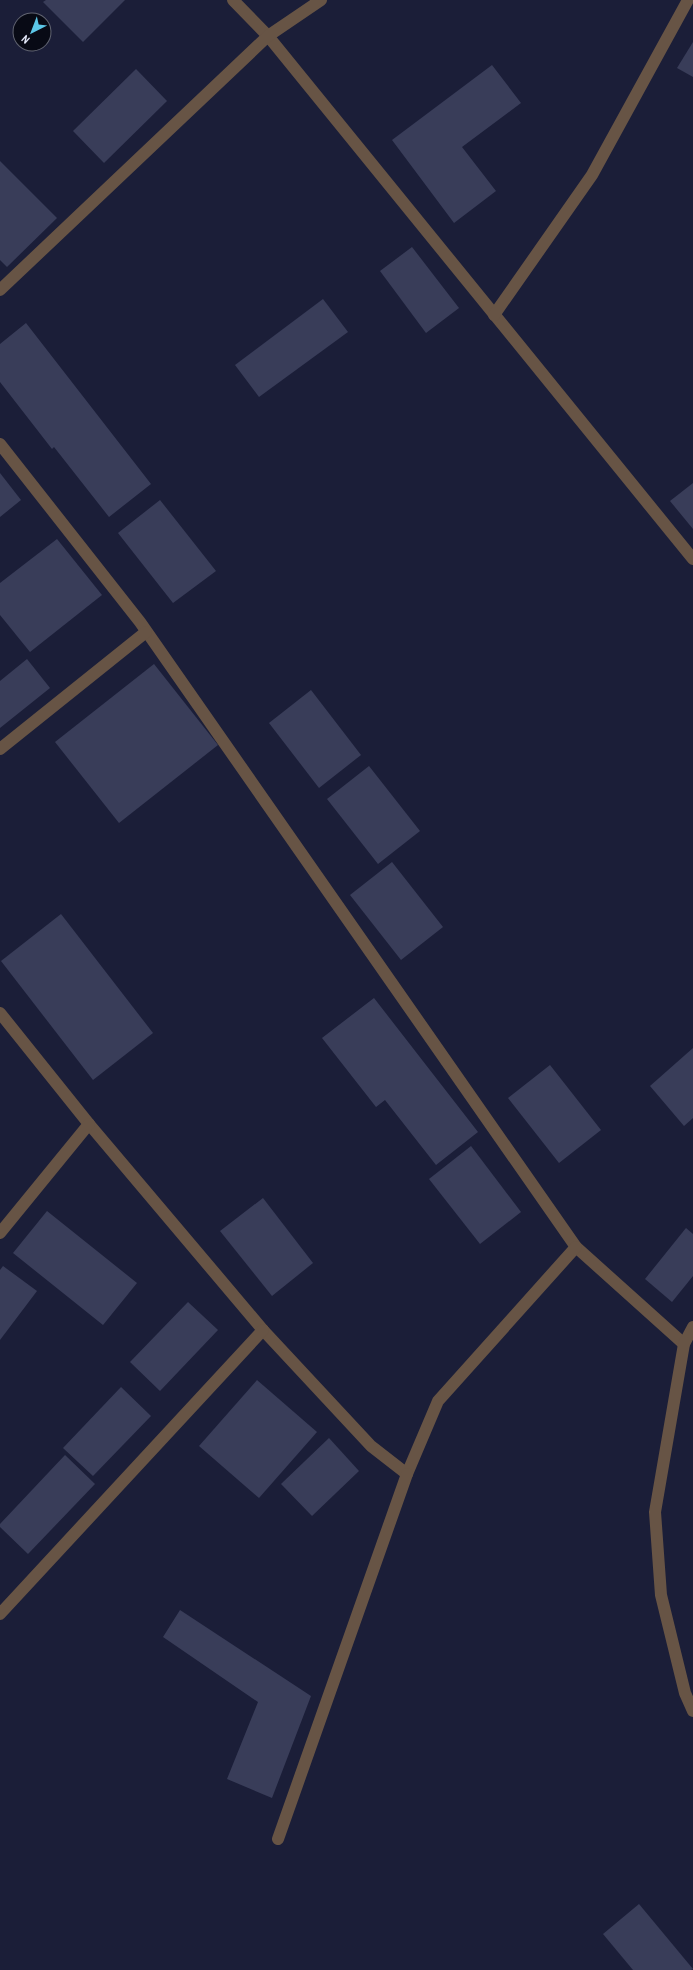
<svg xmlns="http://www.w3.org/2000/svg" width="693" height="1970" viewBox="0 0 693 1970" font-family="'Archivo Narrow',sans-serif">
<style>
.building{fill:#393d59}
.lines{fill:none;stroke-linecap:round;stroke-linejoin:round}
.street{stroke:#675445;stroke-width:12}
</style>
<rect width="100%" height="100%" fill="#1b1e38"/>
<g class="building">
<path d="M46,0h79l-42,42 -40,-40z"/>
<path d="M693,42v35l-16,-9z"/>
<path d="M492,65l29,38 -59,44 34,44 -42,32 -62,-83z"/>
<path d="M136,69l31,32 -63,62 -31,-32z"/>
<path d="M0,161l57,57 -50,49 -7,-7z"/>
<path d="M412,247l47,61 -33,25 -46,-62z"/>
<path d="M323,299l25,33 -89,65 -24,-32z"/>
<path d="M26,323l125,161 -42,33 -55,-70 -2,2 -52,-67v-38z"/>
<path d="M0,473l21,27 -21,17z"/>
<path d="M693,483v46l-23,-28z"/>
<path d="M160,500l56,71 -43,32 -55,-70z"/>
<path d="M57,539l45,56 -72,57 -30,-37v-32z"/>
<path d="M27,659l23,29 -50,40v-47z"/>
<path d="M154,664l64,81 -99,78 -64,-81z"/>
<path d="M311,690l50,65 -42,33 -50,-65z"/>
<path d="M369,766l51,65 -42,33 -51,-65z"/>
<path d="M392,862l51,65 -42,33 -51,-65z"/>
<path d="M61,914l92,119 -60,47 -92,-119z"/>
<path d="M374,998l104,134 -42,33 -51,-65 -9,7 -54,-69z"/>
<path d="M693,1048v70l-9,8 -34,-40z"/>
<path d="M550,1065l51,65 -42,33 -51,-65z"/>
<path d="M471,1146l50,66 -41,32 -51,-65z"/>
<path d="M263,1198l50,65 -41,33 -52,-65z"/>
<path d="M47,1211l90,72 -34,42 -90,-72z"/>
<path d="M686,1228l7,6v42l-21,26 -27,-23z"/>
<path d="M3,1266l34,25 -37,49v-70z"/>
<path d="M188,1302l30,28 -58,61 -30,-29z"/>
<path d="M257,1380l60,52 -58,66 -60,-52z"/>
<path d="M121,1387l30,29 -58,60 -30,-28z"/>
<path d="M329,1438l30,33 -47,45 -31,-32z"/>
<path d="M65,1455l30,29 -67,70 -28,-27v-3z"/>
<path d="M180,1610l131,86 -39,102 -45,-19 31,-77 -95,-65z"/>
<path d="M639,1904l54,65 -2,1h-58l-30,-36z"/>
</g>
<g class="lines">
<g class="street">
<path d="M233,0l35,36 425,523"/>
<path d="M0,290l268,-254 53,-36"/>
<path d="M494,315l98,-140 96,-175"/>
<path d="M0,444l140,178 436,625 108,97"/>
<path d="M0,749l146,-117"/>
<path d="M0,1013l89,111 174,206 108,116 36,28 31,-73 138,-154"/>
<path d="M0,1233l89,-109"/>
<path d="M693,1327l-9,17 -29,168 6,83 24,98 8,18"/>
<path d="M0,1614l263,-284"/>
<path d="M278,1839l129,-365"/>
</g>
</g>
<g transform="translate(32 32) rotate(222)"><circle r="19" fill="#080a15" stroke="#606370"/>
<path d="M0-3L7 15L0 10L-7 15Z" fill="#5cc7e8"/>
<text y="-6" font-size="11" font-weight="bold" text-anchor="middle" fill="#e4e8f9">N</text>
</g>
</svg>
